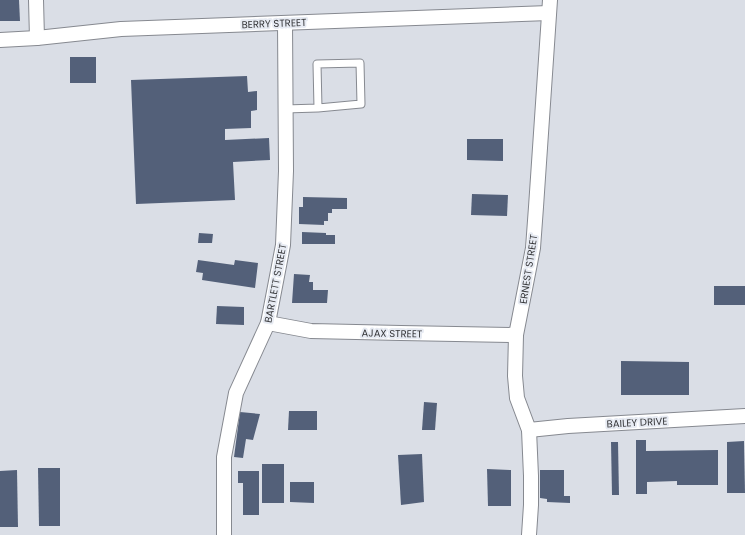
<svg xmlns="http://www.w3.org/2000/svg" width="745" height="535" viewBox="0 0 745 535" font-family="Poppins,sans-serif">
<style>
.building{fill:#536079}
.lines{fill:none;stroke-linecap:round;stroke-linejoin:round}
.lane-casing{stroke:#868990;stroke-width:9}
.street-casing{stroke:#868990;stroke-width:16}
.lane{stroke:#fff;stroke-width:7}
.street{stroke:#fff;stroke-width:14}
.labels{text-anchor:middle;stroke-width:4;stroke-linejoin:round;paint-order:stroke}
.street-label{font-size:10px;fill:#36373a;stroke:#e7ebf3}
</style>
<rect width="100%" height="100%" fill="#dadee6"/>
<g class="building">
<path d="M0,0h19l1,21h-20z"/>
<rect x="70" y="57" width="26" height="26"/>
<path d="M247,76l1,16 9,-1v19l-6,1v17l-26,1v11l44,-2 1,22 -37,2 2,38 -99,4 -5,-124z"/>
<path d="M467,139h36v22l-36,-1z"/>
<path d="M472,194l36,1 -1,21 -36,-1z"/>
<path d="M303,197l44,1v11h-15v4h-4v8h-4v4l-25,-1v-17h4z"/>
<path d="M302,232l24,1v2h9v9h-33z"/>
<path d="M199,233l14,1 -1,9h-14z"/>
<path d="M198,260l36,5 1,-5 23,3 -3,25 -53,-8 1,-7 -7,-1z"/>
<path d="M294,274l16,1 -1,7h4v8h15l-1,13h-35z"/>
<rect x="714" y="286" width="31" height="19"/>
<path d="M217,306l27,1v18l-28,-1z"/>
<path d="M621,361l68,1v33h-68z"/>
<path d="M424,402l13,1 -2,27h-13z"/>
<path d="M289,411h28v19h-29z"/>
<path d="M240,412l20,2 -7,26 -7,-1 -3,19 -9,-1z"/>
<path d="M636,440h10v11l72,-1v35h-41v-4l-30,1v12h-11z"/>
<path d="M744,441l1,52h-18v-51z"/>
<path d="M611,442h7l1,53h-7z"/>
<path d="M422,454l2,48 -23,3 -3,-50z"/>
<rect x="262" y="464" width="22" height="39"/>
<path d="M38,468h22v58h-21z"/>
<path d="M487,469l24,1v36h-23z"/>
<path d="M17,470l1,57h-18v-56z"/>
<path d="M540,470h24v26h6v7l-23,-1v-3l-7,-1z"/>
<path d="M238,471h21v44h-16v-32h-5z"/>
<path d="M290,482h24v21l-24,-1z"/>
</g>
<g class="lines">
<g class="lane-casing">
<path id="lane" d="M285,109l33,-1 43,-4 -1,-41 -43,1 1,44"/>
</g>
<g class="street-casing">
<g id="street">
<path d="M36,0l1,38"/>
<path d="M0,40l37,-2 84,-9 428,-16"/>
<path d="M268,323l43,8 90,2 115,2"/>
<path d="M529,430l39,-4 177,-10"/>
<path d="M224,535v-78l12,-64 32,-70 15,-78 3,-74 -1,-148"/>
<path d="M529,535l2,-30v-29l-2,-46 -12,-32 -2,-22 1,-41 17,-87 3,-41 14,-207"/>
</g>
</g>
<use href="#lane" class="lane"/>
<use href="#street" class="street"/>
</g>
<g class="labels">
<g class="street-label">
<text transform="translate(274 23) rotate(-2)" y="4">BERRY STREET</text>
<text transform="translate(528 269) rotate(-81)" y="4">ERNEST STREET</text>
<text transform="translate(275 283) rotate(-79)" y="4">BARTLETT STREET</text>
<text transform="translate(392 333) rotate(1)" y="4">AJAX STREET</text>
<text transform="translate(637 422) rotate(-3)" y="4">BAILEY DRIVE</text>
</g>
</g>
</svg>
